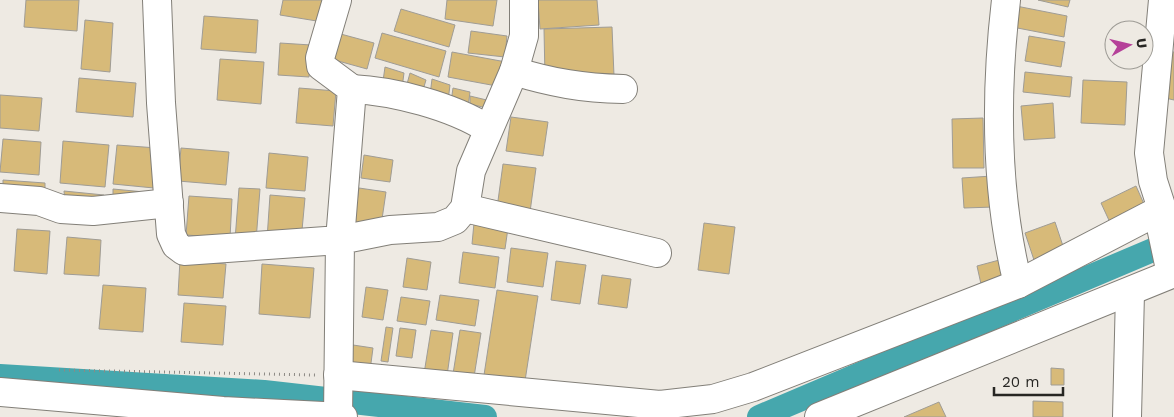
<svg xmlns="http://www.w3.org/2000/svg" width="1174" height="417" viewBox="0 0 1174 417" font-family="'Work Sans',sans-serif">
<style>
.lines{fill:none;stroke-linecap:round;stroke-linejoin:round}
.canal{stroke:#46a7ad;stroke-width:24}
.building{fill:#d7ba79;stroke:#9f9c95}
.minor-casing{stroke:#827f78;stroke-width:30}
.path{stroke:#8c8984;stroke-width:3;stroke-dasharray:1 4;stroke-linecap:butt}
.minor{stroke:#fff;stroke-width:28}
</style>
<rect width="100%" height="100%" fill="#eeeae3"/>
<g class="lines">
<g class="canal">
<path d="M0,376l264,16 221,25"/>
<path d="M759,417l415,-176"/>
</g>
</g>
<g class="building">
<path d="M26,0h53l-2,31 -53,-4z"/>
<path d="M283,0h50l-4,23 -49,-8z"/>
<path d="M447,0h50l-4,26 -48,-7z"/>
<path d="M538,0h59l2,25 -59,4z"/>
<path d="M1038,0h32l-2,7z"/>
<path d="M1011,5l56,11 -3,21 -57,-11z"/>
<path d="M401,9l54,16 -6,22 -55,-16z"/>
<path d="M204,16l54,4 -2,33 -55,-4z"/>
<path d="M85,20l28,3 -3,49 -29,-3z"/>
<path d="M612,27l2,49 -69,2 -1,-49z"/>
<path d="M471,31l36,5 -2,21 -37,-4z"/>
<path d="M337,33l37,10 -7,26 -36,-10z"/>
<path d="M382,33l64,18 -7,26 -64,-19z"/>
<path d="M1029,36l36,6 -4,25 -36,-6z"/>
<path d="M280,43l31,2 -2,32 -31,-2z"/>
<path d="M452,52l54,10 -4,25 -54,-10z"/>
<path d="M1172,52h2v48l-13,-3z"/>
<path d="M220,59l44,3 -3,42 -44,-4z"/>
<path d="M385,67l19,6 -2,15 -19,-7z"/>
<path d="M1025,72l47,5 -2,20 -47,-5z"/>
<path d="M410,73l16,7 -3,10 -16,-6z"/>
<path d="M79,78l57,5 -3,34 -57,-5z"/>
<path d="M432,79l18,6 -2,16 -18,-6z"/>
<path d="M1083,80l44,2 -2,43 -44,-2z"/>
<path d="M299,88l37,3 -3,35 -37,-3z"/>
<path d="M453,88l17,4 -2,15 -17,-5z"/>
<path d="M0,95l42,3 -3,33 -39,-3z"/>
<path d="M470,96l25,6v8l-25,-6z"/>
<path d="M1053,103l2,35 -31,2 -3,-34z"/>
<path d="M511,117l37,5 -5,34 -37,-5z"/>
<path d="M983,118l1,50h-31l-1,-49z"/>
<path d="M3,139l38,3 -2,33 -39,-3z"/>
<path d="M63,141l46,4 -4,42 -45,-4z"/>
<path d="M117,145l40,3 -3,40 -41,-4z"/>
<path d="M181,148l48,4 -3,33 -48,-4z"/>
<path d="M269,153l39,4 -3,34 -39,-3z"/>
<path d="M364,155l29,5 -3,22 -29,-4z"/>
<path d="M503,164l33,4 -6,44 -33,-4z"/>
<path d="M992,176l2,31 -30,1 -2,-30z"/>
<path d="M3,180l42,3v12l-42,-4z"/>
<path d="M1136,186l12,27 -35,16 -12,-26z"/>
<path d="M239,188l21,1 -4,52 -21,-1z"/>
<path d="M359,188l27,4 -5,34 -27,-4z"/>
<path d="M113,189l42,4 -42,2z"/>
<path d="M64,191l40,4v11l-39,-4z"/>
<path d="M270,195l35,3 -4,43 -34,-2z"/>
<path d="M189,196l43,3 -2,39 -44,-3z"/>
<path d="M1055,222l11,33 -30,11 -11,-33z"/>
<path d="M474,223l34,5 -3,21 -33,-5z"/>
<path d="M704,223l31,4 -6,47 -31,-4z"/>
<path d="M17,229l33,2 -3,43 -33,-3z"/>
<path d="M67,237l34,3 -2,36 -35,-2z"/>
<path d="M511,248l37,5 -5,34 -36,-5z"/>
<path d="M463,252l36,5 -4,31 -36,-5z"/>
<path d="M407,258l24,4 -4,28 -24,-3z"/>
<path d="M1003,259l6,28 -26,6 -6,-27z"/>
<path d="M180,260l46,4 -3,34 -45,-3z"/>
<path d="M556,261l30,4 -6,39 -29,-4z"/>
<path d="M262,264l52,4 -4,50 -51,-4z"/>
<path d="M602,275l29,4 -4,29 -29,-4z"/>
<path d="M103,285l43,3 -3,44 -44,-3z"/>
<path d="M366,287l22,3 -5,30 -21,-3z"/>
<path d="M497,290l41,6 -13,85 -41,-6z"/>
<path d="M440,295l39,5 -4,26 -39,-6z"/>
<path d="M401,297l29,4 -4,24 -29,-4z"/>
<path d="M184,303l42,3 -3,39 -42,-3z"/>
<path d="M386,327l7,1 -5,34 -7,-1z"/>
<path d="M400,328l16,2 -4,28 -16,-2z"/>
<path d="M431,330l22,3 -7,50 -23,-3z"/>
<path d="M460,330l21,3 -7,44 -21,-3z"/>
<path d="M353,345l20,3 -4,30 -21,-4z"/>
<path d="M1051,368l13,1v16h-13z"/>
<path d="M1033,401l30,1v15h-30z"/>
<path d="M939,402l7,15h-42z"/>
</g>
<g class="lines">
<g class="minor-casing">
<g id="minor">
<path d="M157,0l4,103 10,131 5,11 8,6 156,-11 12,-151 -31,-23 -1,-8 17,-58"/>
<path d="M1006,0c-11,94 -11,191 12,284"/>
<path d="M1163,0l-14,153 4,28 9,28 -1,18 10,47"/>
<path d="M514,71c38,12 69,17 109,18"/>
<path d="M352,89c42,2 100,17 136,40"/>
<path d="M0,198l39,3 22,8 32,2 76,-8"/>
<path d="M465,208l192,45"/>
<path d="M338,375l322,30 53,-6 40,-12 265,-103 144,-75"/>
<path d="M0,392l223,19 120,6"/>
<path d="M338,417l2,-177 50,-10 48,-3 17,-7 10,-12 6,-37 43,-100 10,-35v-36"/>
<path d="M819,417l355,-144"/>
<path d="M1127,417l3,-124"/>
</g>
</g>
<path class="path" d="M59,370l256,5"/>
<use href="#minor" class="minor"/>
</g>
<g transform="translate(1129 45) rotate(82)"><circle r="24" fill="#eeeae3" stroke="#9e9c96"/>
<path d="M0-4L9 19L0 12L-9 19Z" fill="#b54199"/>
<text y="-8" font-size="14" font-weight="bold" text-anchor="middle" fill="#272623">U</text>
</g>
<path d="M994 387v8h69v-8" fill="none" stroke="#272623" stroke-width="2.5"/>
<text x="1002" y="387" font-size="15" fill="#272623" stroke="#eeeae3" stroke-width="4" paint-order="stroke">20 m</text>
</svg>
